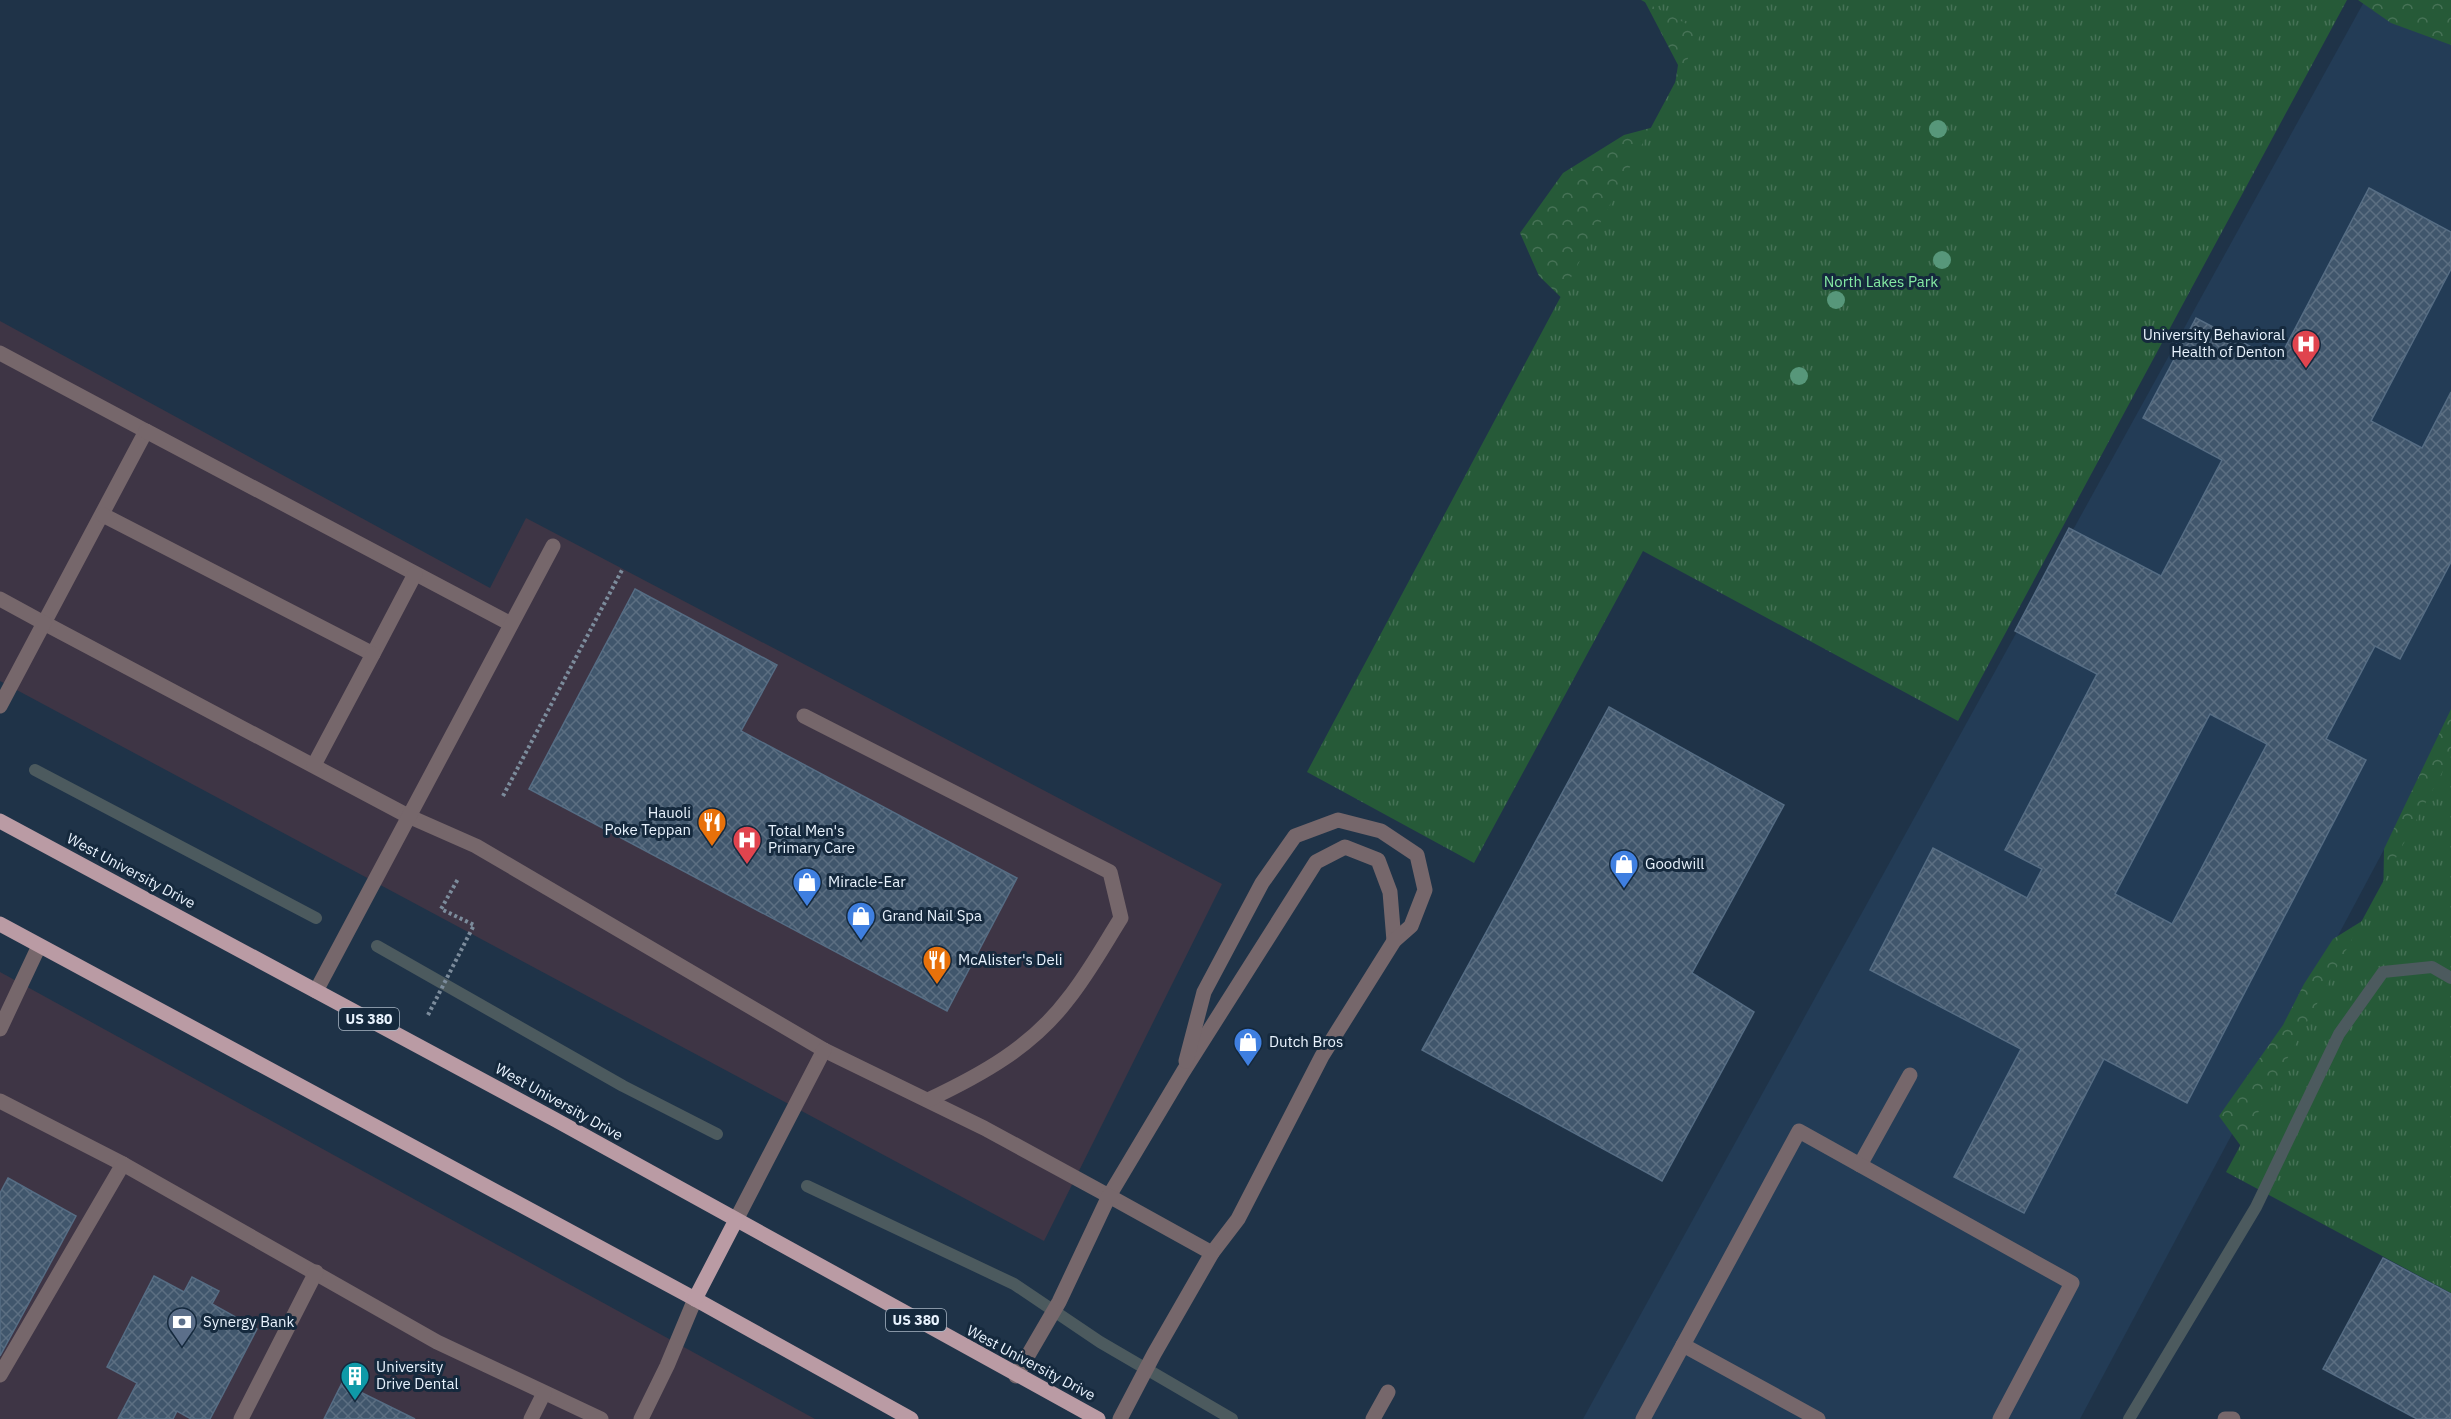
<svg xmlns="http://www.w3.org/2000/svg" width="2451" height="1419" viewBox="0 0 2451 1419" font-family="'IBM Plex Sans',sans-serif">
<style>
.commercial{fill:#3e3545}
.built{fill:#233c56}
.forest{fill:url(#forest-crowns)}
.park{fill:url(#park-tufts)}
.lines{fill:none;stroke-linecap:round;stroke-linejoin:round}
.stream{stroke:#4c5a5e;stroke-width:12}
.building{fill:url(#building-cross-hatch);stroke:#566d84;stroke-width:1.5;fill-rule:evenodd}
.path{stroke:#7c8c9c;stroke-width:4;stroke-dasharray:3 3;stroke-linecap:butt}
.service{stroke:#76676b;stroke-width:15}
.primary{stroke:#ba9ba4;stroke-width:15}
.tree{fill:#57977a}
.labels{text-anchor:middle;stroke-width:6;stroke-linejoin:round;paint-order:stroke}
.shield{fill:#15293d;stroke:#a9b6c4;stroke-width:1.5}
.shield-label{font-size:14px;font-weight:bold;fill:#e9f3fe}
.park-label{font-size:15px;fill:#84e9a3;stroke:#15293d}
.poi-label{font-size:15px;fill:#e9f3fe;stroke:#15293d;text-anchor:start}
.street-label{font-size:15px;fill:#e9f3fe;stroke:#15293d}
</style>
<defs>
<pattern id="forest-crowns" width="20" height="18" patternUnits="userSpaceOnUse" patternTransform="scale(1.5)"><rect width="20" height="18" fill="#265a38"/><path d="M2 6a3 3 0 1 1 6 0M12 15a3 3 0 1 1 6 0" fill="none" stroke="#467256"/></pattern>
<pattern id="park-tufts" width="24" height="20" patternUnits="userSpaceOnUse" patternTransform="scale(1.5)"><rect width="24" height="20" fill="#265a38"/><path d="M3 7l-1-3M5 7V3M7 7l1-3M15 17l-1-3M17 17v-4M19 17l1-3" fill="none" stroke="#467256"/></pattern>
<pattern id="building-cross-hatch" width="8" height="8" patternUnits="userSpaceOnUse" patternTransform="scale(1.5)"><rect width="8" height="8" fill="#40566c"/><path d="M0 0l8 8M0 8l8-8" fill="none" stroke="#5c6f82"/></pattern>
</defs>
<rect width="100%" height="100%" fill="#1f3348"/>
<g class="commercial">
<path d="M0,321l490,267 36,-70 696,366 -178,357 -1044,-560z"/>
<path d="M0,972l815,447h-815z"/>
</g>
<path class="built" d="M2365,0l86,16v708l-371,695h-497z"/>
<g class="forest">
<path d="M1644,0h309l-377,312 -37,-36 -19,-43 43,-60 61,-38 45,-12 9,-58z"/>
<path d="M2358,0h93v45l-60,-22z"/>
<path d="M2451,709v387l-200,64 -32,-44 64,-91 21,-41 29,-45 50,-31 1,-59z"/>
</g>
<g class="park">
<path d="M1641,0h706l-389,721 -315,-170 -169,312 -167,-91 395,-740z"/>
<path d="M2451,756v537l-225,-121z"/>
</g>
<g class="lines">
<g class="stream">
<path d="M35,770l281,148"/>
<path d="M377,946l246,140 94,48"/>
<path d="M807,1186l207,98 86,58 132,77"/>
<path d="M2129,1419l127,-212 83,-173 44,-62 49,-5 19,11"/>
</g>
</g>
<g class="building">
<path d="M2369,188l82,44v37l-80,152 51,27 29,-56v170l-51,97 -25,-13 -49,93 40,21 -179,343 -83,-44 -80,154 -70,-36 67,-128 -151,-79 63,-122 94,50 15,-29 -37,-19 92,-176 -82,-43 54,-103 92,48 61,-116 -79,-42 53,-100 82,43zM2210,714l57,30 -95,180 -57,-30z"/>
<path d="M635,589l142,76 -36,66 276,147 -70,133 -418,-222z"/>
<path d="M1609,707l175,98 -92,168 62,39 -92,169 -240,-131z"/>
<path d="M8,1178l68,38 -76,140v-163z"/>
<path d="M2383,1258l68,36v125h-34l-94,-50z"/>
<path d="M154,1276l30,16 8,-15 27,14 -7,13 45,25 -47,90h-19l-14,-8 -4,8h-55l19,-36 -30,-16z"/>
<path d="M342,1383l73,36h-91z"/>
</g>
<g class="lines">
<g class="path">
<path d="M503,796l119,-226"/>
<path d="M428,1015l46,-90 -33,-16 17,-30"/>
</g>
<g class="service">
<path d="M0,353l146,78 -102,192 364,193 68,30 348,204 160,78 125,68 74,-124 133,-210 29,-15 33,13 12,32 4,49"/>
<path d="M146,431l365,193"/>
<path d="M103,515l270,139 42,-80"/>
<path d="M0,599l44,24 -44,83"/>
<path d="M804,716l306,156 11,46c-17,27 -33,56 -53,81 -36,48 -87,76 -140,101"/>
<path d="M314,765l59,-111"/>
<path d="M316,991l237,-445"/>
<path d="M0,1029l39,-83"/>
<path d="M1186,1061l18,-69 58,-109 33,-47 43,-16 43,11 36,24 8,35 -14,36 -17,15 -72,115 -84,163 -26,34"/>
<path d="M0,1101l123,63"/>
<path d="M1860,1165l50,-90"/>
<path d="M736,1220l88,-170"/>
<path d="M1683,1345l135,74"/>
<path d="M0,1375l123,-211 314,178 164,77"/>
<path d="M1016,1376l43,-74 50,-106 103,57 -58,101 -34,65"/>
<path d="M241,1419l75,-147"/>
<path d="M531,1419l13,-26"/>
<path d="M641,1419l26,-53 28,-67"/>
<path d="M1373,1419l15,-27"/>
<path d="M1643,1419l156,-288 273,152 -72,136"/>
<path d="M2225,1419h8"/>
</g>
<g class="primary">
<path d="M0,821l554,298 544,300"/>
<path d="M0,924l695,375 216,120"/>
<path d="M695,1299l41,-79"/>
</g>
</g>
<g class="tree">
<circle cx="1938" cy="129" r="9"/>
<circle cx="1942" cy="260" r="9"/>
<circle cx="1836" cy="300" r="9"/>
<circle cx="1799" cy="376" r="9"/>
</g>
<defs>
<g id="hospital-pin" transform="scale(1.5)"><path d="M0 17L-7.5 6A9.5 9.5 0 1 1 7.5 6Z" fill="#e0444e" stroke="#15293d"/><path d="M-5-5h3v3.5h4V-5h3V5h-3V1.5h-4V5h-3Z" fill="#fff"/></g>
<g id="restaurant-pin" transform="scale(1.5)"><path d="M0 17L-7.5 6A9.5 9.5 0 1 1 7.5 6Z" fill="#e8710a" stroke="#15293d"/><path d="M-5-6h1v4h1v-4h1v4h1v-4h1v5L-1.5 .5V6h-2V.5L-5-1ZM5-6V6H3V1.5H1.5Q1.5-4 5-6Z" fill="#fff"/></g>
<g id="shop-pin" transform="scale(1.5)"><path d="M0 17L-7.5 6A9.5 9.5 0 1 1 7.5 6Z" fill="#3f7fe0" stroke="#15293d"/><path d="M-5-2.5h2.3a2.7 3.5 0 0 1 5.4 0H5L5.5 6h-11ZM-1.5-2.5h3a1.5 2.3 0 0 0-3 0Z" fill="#fff"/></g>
<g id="bank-pin" transform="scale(1.5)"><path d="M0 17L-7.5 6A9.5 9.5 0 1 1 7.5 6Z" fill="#5c6f8a" stroke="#15293d"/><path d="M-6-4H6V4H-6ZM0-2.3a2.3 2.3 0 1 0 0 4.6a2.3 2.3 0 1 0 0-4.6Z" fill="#fff"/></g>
<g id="building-pin" transform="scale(1.5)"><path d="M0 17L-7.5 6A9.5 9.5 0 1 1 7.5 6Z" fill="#0f9aa8" stroke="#15293d"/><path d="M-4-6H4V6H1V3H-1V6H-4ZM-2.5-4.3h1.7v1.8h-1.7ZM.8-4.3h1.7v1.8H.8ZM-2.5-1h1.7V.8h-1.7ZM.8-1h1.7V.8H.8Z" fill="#fff"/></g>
</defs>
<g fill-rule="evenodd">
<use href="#hospital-pin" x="2306" y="344"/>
<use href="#restaurant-pin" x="712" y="822"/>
<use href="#hospital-pin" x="747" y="840"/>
<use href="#shop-pin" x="1624" y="864"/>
<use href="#shop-pin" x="807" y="882"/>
<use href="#shop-pin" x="861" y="916"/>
<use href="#restaurant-pin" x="937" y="960"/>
<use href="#shop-pin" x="1248" y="1042"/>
<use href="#bank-pin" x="182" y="1322"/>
<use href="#building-pin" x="355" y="1376"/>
</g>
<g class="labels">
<g class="shield">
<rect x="339" y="1008" width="60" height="22" rx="4.5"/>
<rect x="886" y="1309" width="60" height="22" rx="4.5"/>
</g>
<g class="shield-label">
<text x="369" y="1024">US 380</text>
<text x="916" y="1325">US 380</text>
</g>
<g class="park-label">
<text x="1881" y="287">North Lakes Park</text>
</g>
<g class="poi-label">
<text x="2285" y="340" text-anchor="end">University Behavioral<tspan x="2285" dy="17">Health of Denton</tspan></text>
<text x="691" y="818" text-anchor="end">Hauoli<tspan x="691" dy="17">Poke Teppan</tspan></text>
<text x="768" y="836">Total Men's<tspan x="768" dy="17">Primary Care</tspan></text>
<text x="1645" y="869">Goodwill</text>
<text x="828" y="887">Miracle-Ear</text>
<text x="882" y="921">Grand Nail Spa</text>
<text x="958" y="965">McAlister's Deli</text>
<text x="1269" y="1047">Dutch Bros</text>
<text x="203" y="1327">Synergy Bank</text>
<text x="376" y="1372">University<tspan x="376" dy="17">Drive Dental</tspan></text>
</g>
<g class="street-label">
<text transform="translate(131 871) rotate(28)" y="5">West University Drive</text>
<text transform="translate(559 1102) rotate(29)" y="5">West University Drive</text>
<text transform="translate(1031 1363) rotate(28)" y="5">West University Drive</text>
</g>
</g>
</svg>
